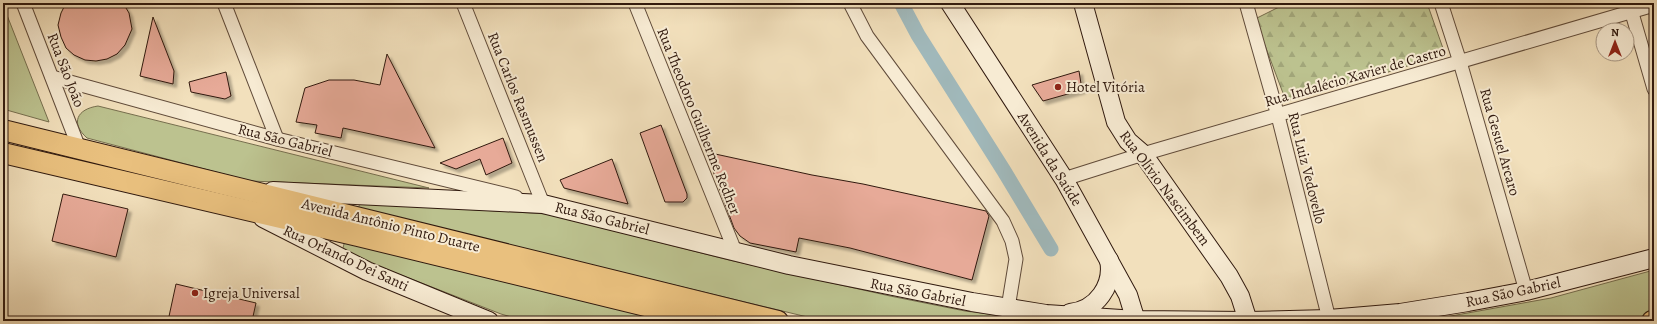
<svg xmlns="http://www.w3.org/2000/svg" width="1657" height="324" viewBox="0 0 1657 324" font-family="Alegreya,serif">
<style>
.green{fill:#bcc28f;stroke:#766e4e}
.forest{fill:url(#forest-firs);stroke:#766e4e}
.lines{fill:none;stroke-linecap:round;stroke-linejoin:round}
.canal{stroke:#a1babd;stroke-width:15}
.building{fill:#e7aa98;stroke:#30190e;filter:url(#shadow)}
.minor-casing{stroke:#604b3a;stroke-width:15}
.secondary-casing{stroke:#30190e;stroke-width:20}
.primary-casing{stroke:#30190e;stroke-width:22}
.minor{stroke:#f7ebd3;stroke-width:13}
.secondary{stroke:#f7ebd3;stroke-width:18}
.primary{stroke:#e9c07e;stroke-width:20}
.poi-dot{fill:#8f2418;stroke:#f7ebd3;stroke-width:1.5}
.labels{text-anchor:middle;stroke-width:4;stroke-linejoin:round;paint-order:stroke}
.street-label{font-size:15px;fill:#30190e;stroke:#f7ebd3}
.poi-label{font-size:15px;fill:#30190e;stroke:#f7ebd3;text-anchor:start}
</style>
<defs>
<pattern id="forest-firs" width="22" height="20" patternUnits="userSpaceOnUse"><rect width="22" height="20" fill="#bcc28f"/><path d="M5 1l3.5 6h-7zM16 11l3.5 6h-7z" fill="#a2a67a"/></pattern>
<filter id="shadow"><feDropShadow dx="3.5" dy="3.5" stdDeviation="1" flood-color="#0004"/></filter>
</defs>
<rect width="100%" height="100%" fill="#f2e0bc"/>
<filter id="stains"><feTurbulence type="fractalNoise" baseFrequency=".005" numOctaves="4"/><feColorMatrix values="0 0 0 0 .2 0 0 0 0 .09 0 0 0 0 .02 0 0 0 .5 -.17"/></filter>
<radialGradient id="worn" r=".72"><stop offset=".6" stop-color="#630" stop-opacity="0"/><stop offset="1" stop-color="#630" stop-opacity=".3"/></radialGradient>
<g class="green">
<path d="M3,5l46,117 -46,-13z"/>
<path d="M98,106l331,82 -179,-7 -163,-43c-17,-15 -10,-29 11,-32z"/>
<path d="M360,203l188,11 181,46 161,36 75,15 75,10h-216l-466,-112z"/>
<path d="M345,240l336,81h-156l-24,-7 -159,-62z"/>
<path d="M1654,270v44l-31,7h-200l128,-23z"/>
</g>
<path class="forest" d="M1287,3h140l18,51 -63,20 -96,27 -31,-82z"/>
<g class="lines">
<path class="canal" d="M901,3l17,32 86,136 47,78"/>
</g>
<g class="building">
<path d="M66,3h57l6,10 3,16 -7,16 -8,9 -10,5 -11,2 -11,-1 -11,-5 -8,-7 -5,-11 -3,-12 3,-12z"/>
<path d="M153,17l21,54 -1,13 -33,-8z"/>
<path d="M387,54l48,94 -92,-20 -2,10 -26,-5 2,-8 -21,-3 9,-34 24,-8h25l26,5z"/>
<path d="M1079,71l3,19 -39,11 -11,-16z"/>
<path d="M226,72l5,24 -6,3 -34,-7 -2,-10z"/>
<path d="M661,125l26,69v4l-4,4h-18l-25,-69z"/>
<path d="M503,138l9,25 -26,12 -6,-16 -24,10 -16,-6z"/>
<path d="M706,152l106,23 51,9 123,27 3,5 -17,64 -122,-32 -51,-10 -3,14 -46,-9 -10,-7 -6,-8z"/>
<path d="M612,159l16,45 -64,-16 -4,-8z"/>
<path d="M63,194l65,15 -12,48 -64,-16z"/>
<path d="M176,284l80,19 -4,18h-84z"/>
</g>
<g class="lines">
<g class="minor-casing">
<g id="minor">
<path d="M23,3l56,145"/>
<path d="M224,3l53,136"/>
<path d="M463,3l80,201"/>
<path d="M635,3l100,248"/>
<path d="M850,3l17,33 136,185 9,20 4,18 -8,49"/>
<path d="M1246,3l32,113 51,203"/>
<path d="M1441,3l19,59 66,229"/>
<path d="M1629,3l25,86"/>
<path d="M52,77l225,62 239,58"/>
<path d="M1064,179l79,-25 511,-149"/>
</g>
</g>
<g class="secondary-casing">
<g id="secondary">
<path d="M950,3l114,176 64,116 8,26"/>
<path d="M1083,3l33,119 12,19 15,13 86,122 11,20 8,25"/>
<path d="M273,191l270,13 246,61 183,37 74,12 90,6 112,1 81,-2 71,-6 68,-11 58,-11 128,-33"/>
<path d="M263,218l104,53 122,50"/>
<path d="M1070,313c27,-3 44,-28 39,-53"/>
</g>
</g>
<g class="primary-casing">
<g id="primary">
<path d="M3,130l775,191"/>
<path d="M3,153l355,83 349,85"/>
<path d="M1652,321h2"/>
</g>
</g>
<use href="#minor" class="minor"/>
<use href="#secondary" class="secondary"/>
<use href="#primary" class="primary"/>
</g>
<g class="poi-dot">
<circle cx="1058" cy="87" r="4"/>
<circle cx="195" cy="293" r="4"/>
</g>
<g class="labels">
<g class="street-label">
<text transform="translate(66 70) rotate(69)" y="5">Rua São João</text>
<text transform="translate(1355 76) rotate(-16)" y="5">Rua Indalécio Xavier de Castro</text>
<text transform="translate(518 97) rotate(68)" y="5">Rua Carlos Rasmussen</text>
<text transform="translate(699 121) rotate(68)" y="5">Rua Theodoro Guilherme Redher</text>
<text transform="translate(285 140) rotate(14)" y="5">Rua São Gabriel</text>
<text transform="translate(1500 142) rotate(74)" y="5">Rua Gesuel Arcaro</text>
<text transform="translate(1050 159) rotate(58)" y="5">Avenida da Saúde</text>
<text transform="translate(1307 168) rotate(76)" y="5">Rua Luiz Vedovello</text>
<text transform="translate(1165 188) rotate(53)" y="5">Rua Olívio Nascimbem</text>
<text transform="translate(602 218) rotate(14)" y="5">Rua São Gabriel</text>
<text transform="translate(391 225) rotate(14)" y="5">Avenida Antônio Pinto Duarte</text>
<text transform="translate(346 258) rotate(25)" y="5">Rua Orlando Dei Santi</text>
<text transform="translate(918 292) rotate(11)" y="5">Rua São Gabriel</text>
<text transform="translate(1513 292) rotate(-12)" y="5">Rua São Gabriel</text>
</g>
<g class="poi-label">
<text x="1066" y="92">Hotel Vitória</text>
<text x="203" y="298">Igreja Universal</text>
</g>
</g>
<rect width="1657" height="324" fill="none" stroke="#f2e0bc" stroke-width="16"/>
<rect x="4" y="4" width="1649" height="316" fill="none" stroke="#30190e" stroke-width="2"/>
<rect x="8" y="8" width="1641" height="308" fill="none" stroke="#30190e"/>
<g transform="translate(1615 42)"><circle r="19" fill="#f7ebd3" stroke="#a79784"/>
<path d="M0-3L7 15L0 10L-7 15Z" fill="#8f2418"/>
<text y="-6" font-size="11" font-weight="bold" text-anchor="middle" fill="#30190e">N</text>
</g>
<rect width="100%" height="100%" filter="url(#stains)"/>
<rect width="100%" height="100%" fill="url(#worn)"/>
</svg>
